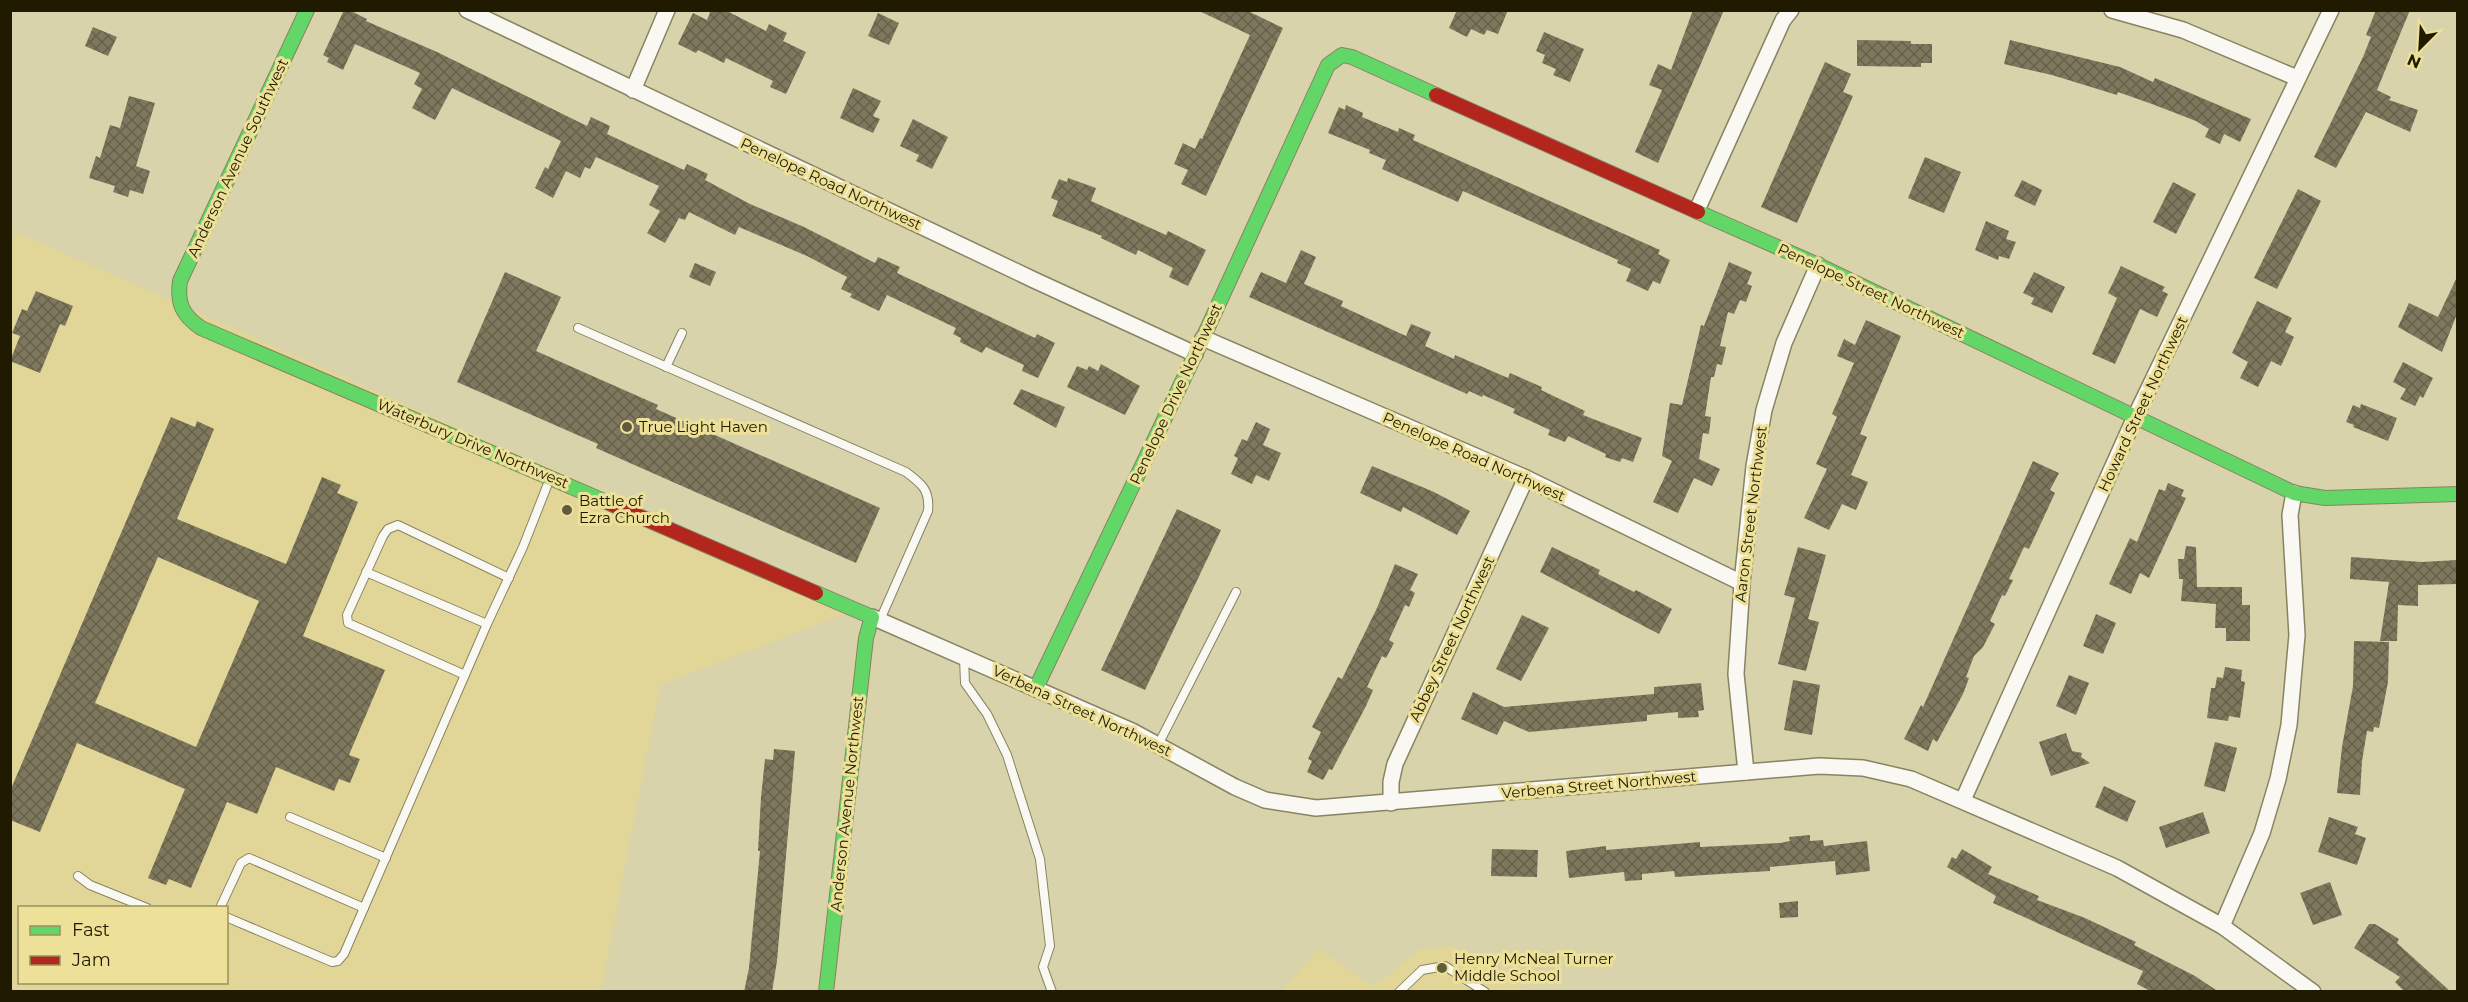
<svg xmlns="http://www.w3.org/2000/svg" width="2468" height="1002" viewBox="0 0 2468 1002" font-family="Montserrat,sans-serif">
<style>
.built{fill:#e1d698;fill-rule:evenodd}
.building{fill:url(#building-cross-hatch);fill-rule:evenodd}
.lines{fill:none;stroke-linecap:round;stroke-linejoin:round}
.lane-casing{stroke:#888361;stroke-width:10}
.street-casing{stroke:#888361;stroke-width:18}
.fast-casing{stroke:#888361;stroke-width:16}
.jam-casing{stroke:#888361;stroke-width:16}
.lane{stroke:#f9f8f3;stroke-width:8}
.street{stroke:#f9f8f3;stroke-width:15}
.fast{stroke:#63d668;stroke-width:14}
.jam{stroke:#b3261e;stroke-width:14}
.poi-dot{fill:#615b3c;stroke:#ede098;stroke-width:2}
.labels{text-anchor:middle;stroke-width:6;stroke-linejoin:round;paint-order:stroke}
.street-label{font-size:15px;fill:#201b00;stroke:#ede098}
.poi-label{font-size:15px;fill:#201b00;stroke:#ede098;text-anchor:start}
</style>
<defs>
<pattern id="building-cross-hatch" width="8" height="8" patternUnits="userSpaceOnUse" patternTransform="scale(1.5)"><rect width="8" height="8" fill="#7d785d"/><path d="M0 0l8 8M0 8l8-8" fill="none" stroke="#66624a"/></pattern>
</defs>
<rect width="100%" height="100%" fill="#d9d3ac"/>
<g class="built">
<path d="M16,232l847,375 -203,78 -59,306 -590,1 -1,-747zM20,908h206v74h-206z"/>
<path d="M1451,946l76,45 -247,1 39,-43 54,38 46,-37z"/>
</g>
<g class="building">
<path d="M344,10h5l18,9 -1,2 71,31 150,74 4,-9 19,9 -3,8 77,36 3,-6 21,10 -3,6 45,24 54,23 71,36 3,-6 22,10 -3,6 138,65 2,-4 18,9 -17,35 -16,-7 2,-6 -38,-18 -4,6 -22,-11 1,-4 -8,-4 3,-6 -69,-33 -8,16 -29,-14 2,-3 -11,-5 6,-12 -40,-21 -68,-29 -4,8 -46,-23 -4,8 -6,-2 -14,25 -18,-10 13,-22 -11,-6 10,-19 -63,-29 -6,12 -5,-2 -5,11 -14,-7 -13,27 -18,-10 10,-21 3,2 13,-28 -109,-53 -17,32 -23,-12 10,-19 -8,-5 6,-11 -65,-29 -12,26 -16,-8 2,-4 -6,-3z"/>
<path d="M711,10h14l41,21 3,-7 18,9 -4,8 23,11 -20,42 -16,-7 3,-6 -47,-23 -2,5 -26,-13 -2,3 -18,-9 15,-31 14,7z"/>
<path d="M1197,10h49l37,18 -77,168 -25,-12 7,-14 -14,-6 9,-21 12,6 5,-11 2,1 48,-104z"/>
<path d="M1457,10h51l-10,24 -11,-4 -3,5 -13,-6 -4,8 -18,-9z"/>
<path d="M1693,10h31l-66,153 -23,-11 27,-62 -13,-5 9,-21 13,6z"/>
<path d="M2376,10h34l-33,80 14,7 -2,3 29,10 -8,22 -44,-20 -30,56 -22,-11 49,-100 8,-20 -5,-2z"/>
<path d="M878,13l21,10 -10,22 -21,-9z"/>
<path d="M93,27l24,10 -9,19 -23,-10z"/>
<path d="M1544,32l40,17 -14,33 -17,-7 3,-6 -14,-6 3,-8 -9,-4z"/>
<path d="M1857,40l54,1v3h21v19h-11v4l-64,-1z"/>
<path d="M2010,40l110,27 33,15 2,-4 96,41 -11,23 -16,-8 -4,10 -15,-7 4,-8 -13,-8 -44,-17 -34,-12 -1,3 -65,-20 -48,-11z"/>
<path d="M1825,62l26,12 -8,18 10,4 -56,127 -36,-16z"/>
<path d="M853,88l28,13 -8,15 7,3 -7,14 -33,-15z"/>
<path d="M129,96l26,7 -19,63 14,5 -7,23 -13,-4 -2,7 -15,-5 2,-6 -26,-8 7,-22 4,2 10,-33 10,3z"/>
<path d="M1346,105l17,8 -1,4 36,15 1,-4 16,7 -2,5 247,110 -2,4 12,6 -10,24 -7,-3 -5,10 -22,-10 5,-12 -14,-6 1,-3 -155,-69 -5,11 -76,-33 4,-9 -17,-7 1,-3 -42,-17 11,-26 6,3z"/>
<path d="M913,119l35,18 -16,32 -16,-8 3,-6 -19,-9z"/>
<path d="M1925,157l36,15 -17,41 -36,-15z"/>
<path d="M1068,178l28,10 -5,13 75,34 2,-4 38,19 -18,36 -19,-9 4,-9 -35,-18 -2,5 -35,-17 1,-2 -50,-20 6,-15 -7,-3 8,-19 8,3z"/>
<path d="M2022,180l20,10 -7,16 -21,-10z"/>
<path d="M2173,182l23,12 -20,40 -23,-12z"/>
<path d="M2298,189l23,12 -44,88 -23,-11z"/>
<path d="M1986,221l23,10 -3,8 10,3 -7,17 -10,-3 -1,4 -23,-10z"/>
<path d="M1301,250l15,7 -12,27 39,17 -2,5 65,30 5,-12 20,8 -6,14 29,13 1,-4 53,23 2,-5 32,14 -1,3 44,21 -2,4 59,23 -9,24 -11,-4 -2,4 -15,-5 1,-3 -38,-18 -3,6 -17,-7 2,-5 -37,-17 2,-4 -32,-14 -1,2 -13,-6 -2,3 -218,-97 12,-25 25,11z"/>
<path d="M1729,262l23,10 -5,12 5,2 -6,16 -6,-2 -6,14 -6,-2 -8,34 6,1 -4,18 -5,-1 -3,13h-3l-6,39 6,1 -2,17 -6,-1 -4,26 21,10 -8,17 -18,-8 -16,35 -25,-11 19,-41 -10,-5 8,-53 12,2 19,-80 3,1z"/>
<path d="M695,263l21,9 -6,14 -21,-9z"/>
<path d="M2121,266l44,21 -3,4 6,3 -11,23 -17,-8 -25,55 -23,-10 25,-56 -9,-5z"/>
<path d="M505,272l56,25 -25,54 122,54 -2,4 224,99 -24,55 -260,-115 2,-4 -141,-62z"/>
<path d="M2034,272l31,15 -13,26 -21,-9 3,-6 -11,-5z"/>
<path d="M2457,277v37l-15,38 -44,-25 11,-24 29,14z"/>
<path d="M36,291l37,15 -8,20 -5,-2 -20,49 -30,-12 10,-25 -8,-3 10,-24 5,2z"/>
<path d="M2257,301l35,17 -7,14 9,5 -13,29 -10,-5 -13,26 -18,-9 8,-16 -16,-9z"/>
<path d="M1866,320l35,16 -41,98 7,3 -16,38 17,7 -12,28 -14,-6 -13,26 -25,-12 23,-49 -11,-5 21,-47 -5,-3 22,-51 -17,-7 7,-17 11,6z"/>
<path d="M2403,362l30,16 -10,20 -3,-2 -5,10 -15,-7 6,-10 -13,-7z"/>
<path d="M1101,364l39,22 -15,29 -58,-28 10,-21 10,4 2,-4 9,5z"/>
<path d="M1021,389l44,18 -9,21 -43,-24z"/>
<path d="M2361,404l36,14 -9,23 -35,-14 1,-2 -8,-3 7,-17 7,3z"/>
<path d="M171,417l24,10 2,-6 17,8 -37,90 109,45 36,-87 19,8 -4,8 21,9 -55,134 82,34 -36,85 11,4 -10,24 -11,-4 -5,12 -58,-24 -19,47 -30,-12 -36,86 -22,-9 -3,6 -18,-7 37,-89 -108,-46 -37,89 -30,-12v-29zM158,557l101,44 -63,146 -101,-44z"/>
<path d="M1256,422l14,7 -7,16 18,8 -12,28 -13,-6 -4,9 -21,-10 7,-16 -4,-2 8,-17 5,2z"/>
<path d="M2033,461l26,12 -9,17 5,3 -26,56 -5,-2 -15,32 4,1 -8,16 -3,-1 -12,26 5,3 -12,23 -9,9 -8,21 3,1 -6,16 -26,48 -4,-3 -5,12 -24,-12 17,-34 2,2z"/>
<path d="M1372,466l62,26 36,19 -13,24 -54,-28 -2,5 -41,-19z"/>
<path d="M2168,483l16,7 -3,6 5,2 -37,80 -9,-5 -9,21 -22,-10 21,-46 7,4 22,-53 6,2z"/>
<path d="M1177,509l44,21 -76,160 -44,-20z"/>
<path d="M2186,546l10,1 1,40h45v18h8v36h-24v-13h-11l1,-24 -35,-3 2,-22h-4l-1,-20h6z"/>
<path d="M1552,547l48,23 -2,4 36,18 2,-2 36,19 -13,25 -119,-62z"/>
<path d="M1798,547l28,8 -18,64 11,3 -13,49 -28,-7 17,-66 -11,-3z"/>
<path d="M2351,557l71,5 35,-2v24l-39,1v21l-20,-1 -1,36h-17l9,-59 -39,-3z"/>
<path d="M1395,564l23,10 -8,16 5,3 -6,14 -4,-2 -16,35 5,3 -8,15 -4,-2 -15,31 6,3 -7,16 -34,64 -3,-1 -6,11 -16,-8 5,-11 -4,-2 13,-27 -9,-5 26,-50 4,2 35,-71z"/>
<path d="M2096,614l20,9 -13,31 -20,-8z"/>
<path d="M1522,615l27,13 -28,53 -25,-12z"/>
<path d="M2354,641l35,1 -1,40 -9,46 -5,-1 -1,5 -6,-1 -5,30 -2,34 -23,-2 5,-46 11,-61z"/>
<path d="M2225,667l17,3 -1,11 4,1 -5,36 -11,-2 -1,5 -21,-3 4,-30h4l2,-11 6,1z"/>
<path d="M2069,675l20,8 -13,32 -20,-9z"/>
<path d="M1793,680l27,5 -8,50 -28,-5z"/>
<path d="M1701,683l3,27 -6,1 1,6 -21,1v-6l-31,3v6l-118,11 -25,-11 -7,14 -36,-16 12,-27 31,15 150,-13v-7z"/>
<path d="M2066,733l6,18 10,2 -1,4 9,6 -39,13 -12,-34z"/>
<path d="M2215,742l22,6 -12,44 -21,-6z"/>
<path d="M774,749l21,2 -18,210 -5,31h-28l5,-24 11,-117h-2l3,-54 4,-38 8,1z"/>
<path d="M2104,786l32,15 -9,21 -32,-15z"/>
<path d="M2203,812l7,21 -44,15 -7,-21z"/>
<path d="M2329,817l29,10 -3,7 11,4 -9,27 -39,-13z"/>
<path d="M1810,835v6l13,-1 1,6 43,-5 3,30 -34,4 -1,-14 -65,6v4l-50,3 -45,3 -1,-6 -32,3v6l-17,1 -1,-9 -55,6 -3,-27 40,-5v4l94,-8v5l80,-4 10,-2 -1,-4z"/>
<path d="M1492,849l46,1 -1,27 -46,-1z"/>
<path d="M1962,849l30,18 -4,7 51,22 -2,4 48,18 51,24 -2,3 61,31 24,16h-67l-15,-8 6,-13 -150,-68 3,-7 -49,-29 5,-10 4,2z"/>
<path d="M2330,882l12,33 -29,10 -13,-32z"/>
<path d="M1798,901v16l-18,1 -1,-15z"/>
<path d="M2369,924h6l24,15 -2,4 54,49h-46l-10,-10 5,-5 -46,-29z"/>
</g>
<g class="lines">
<g class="lane-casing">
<g id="lane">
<path d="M578,328l328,144c16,12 24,18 22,39l-48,109"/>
<path d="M666,367l16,-34"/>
<path d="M366,572l121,52"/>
<path d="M964,658l1,25 22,31 20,41 33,104 10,87 -7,21 9,25"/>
<path d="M465,675l-117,-52 -1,-8 36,-79 5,-7 10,-4 111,53"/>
<path d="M1158,745l78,-153"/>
<path d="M290,817l96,41"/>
<path d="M78,876l12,9 57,23"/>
<path d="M220,908l21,-45 8,-5 115,50"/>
<path d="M226,917l106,45 6,-1 6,-7 143,-330 36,-77 26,-66"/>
<path d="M1399,992l23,-22 23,-4 40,26"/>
</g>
</g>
<g class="street-casing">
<g id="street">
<path d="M467,10l567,270 161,74"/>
<path d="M2112,10l71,20 114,48"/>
<path d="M633,90l34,-80"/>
<path d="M1697,210l86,-190 8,-10"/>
<path d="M1203,338l323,140 216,105"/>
<path d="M872,617l260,114 103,56 30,13 51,8 503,-42 44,2 48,11 206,89 105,58 91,66"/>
<path d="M1746,772l-10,-98 6,-91 12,-117 10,-56 20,-67 34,-78"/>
<path d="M1963,800l172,-383 196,-407"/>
<path d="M1391,803v-21l4,-18 131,-286"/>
<path d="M2222,926l40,-93 16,-54 11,-54 8,-90 -7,-120 4,-22"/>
</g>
</g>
<g class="fast-casing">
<g id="fast">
<path d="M307,10l-127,271c-3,22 2,34 21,47l403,173"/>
<path d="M1698,212l120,53 476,228 31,5 133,-4"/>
<path d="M816,593l56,24 -6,21 -40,354"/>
<path d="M1036,688l167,-350 125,-273 14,-10 10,2 84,38"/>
</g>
</g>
<g class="jam-casing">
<g id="jam">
<path d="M1436,95l262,117"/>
<path d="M604,501l212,92"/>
</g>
</g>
<use href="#lane" class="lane"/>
<use href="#street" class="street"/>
<use href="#fast" class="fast"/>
<use href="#jam" class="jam"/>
</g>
<g class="poi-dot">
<circle cx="627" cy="427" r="6"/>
<circle cx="567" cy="510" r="6"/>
<circle cx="1442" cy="968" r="6"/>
</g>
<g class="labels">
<g class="street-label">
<text transform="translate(238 158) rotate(-65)" y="5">Anderson Avenue Southwest</text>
<text transform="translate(831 184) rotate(25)" y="5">Penelope Road Northwest</text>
<text transform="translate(1871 291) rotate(25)" y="5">Penelope Street Northwest</text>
<text transform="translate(1176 394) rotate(-65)" y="5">Penelope Drive Northwest</text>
<text transform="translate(2143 404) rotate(-65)" y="5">Howard Street Northwest</text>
<text transform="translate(473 444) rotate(23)" y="5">Waterbury Drive Northwest</text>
<text transform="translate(1474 457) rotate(24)" y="5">Penelope Road Northwest</text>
<text transform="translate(1751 514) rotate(-83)" y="5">Aaron Street Northwest</text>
<text transform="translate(1452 639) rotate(-65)" y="5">Abbey Street Northwest</text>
<text transform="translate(1082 711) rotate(25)" y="5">Verbena Street Northwest</text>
<text transform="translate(1599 785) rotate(-5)" y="5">Verbena Street Northwest</text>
<text transform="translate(847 804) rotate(-84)" y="5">Anderson Avenue Northwest</text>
</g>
<g class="poi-label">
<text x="639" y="432">True Light Haven</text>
<text x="579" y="506">Battle of<tspan x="579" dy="17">Ezra Church</tspan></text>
<text x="1454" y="964">Henry McNeal Turner<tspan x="1454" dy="17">Middle School</tspan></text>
</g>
</g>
<rect width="2468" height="1002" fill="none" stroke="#201b00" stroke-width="24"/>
<rect x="18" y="906" width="210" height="78" fill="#ede098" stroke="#9b915b" stroke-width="1.5"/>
<rect x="30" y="926" width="30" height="9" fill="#63d668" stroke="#9b915b" stroke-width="1.5"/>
<text x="72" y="936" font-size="18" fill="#201b00">Fast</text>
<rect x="30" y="956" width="30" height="9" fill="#b3261e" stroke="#9b915b" stroke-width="1.5"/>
<text x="72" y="966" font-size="18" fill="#201b00">Jam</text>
<g transform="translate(2420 48) rotate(204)" stroke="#ede098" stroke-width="4.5" paint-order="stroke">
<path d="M0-4.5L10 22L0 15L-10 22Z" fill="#201b00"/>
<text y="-9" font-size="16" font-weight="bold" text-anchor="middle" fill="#201b00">N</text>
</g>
</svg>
